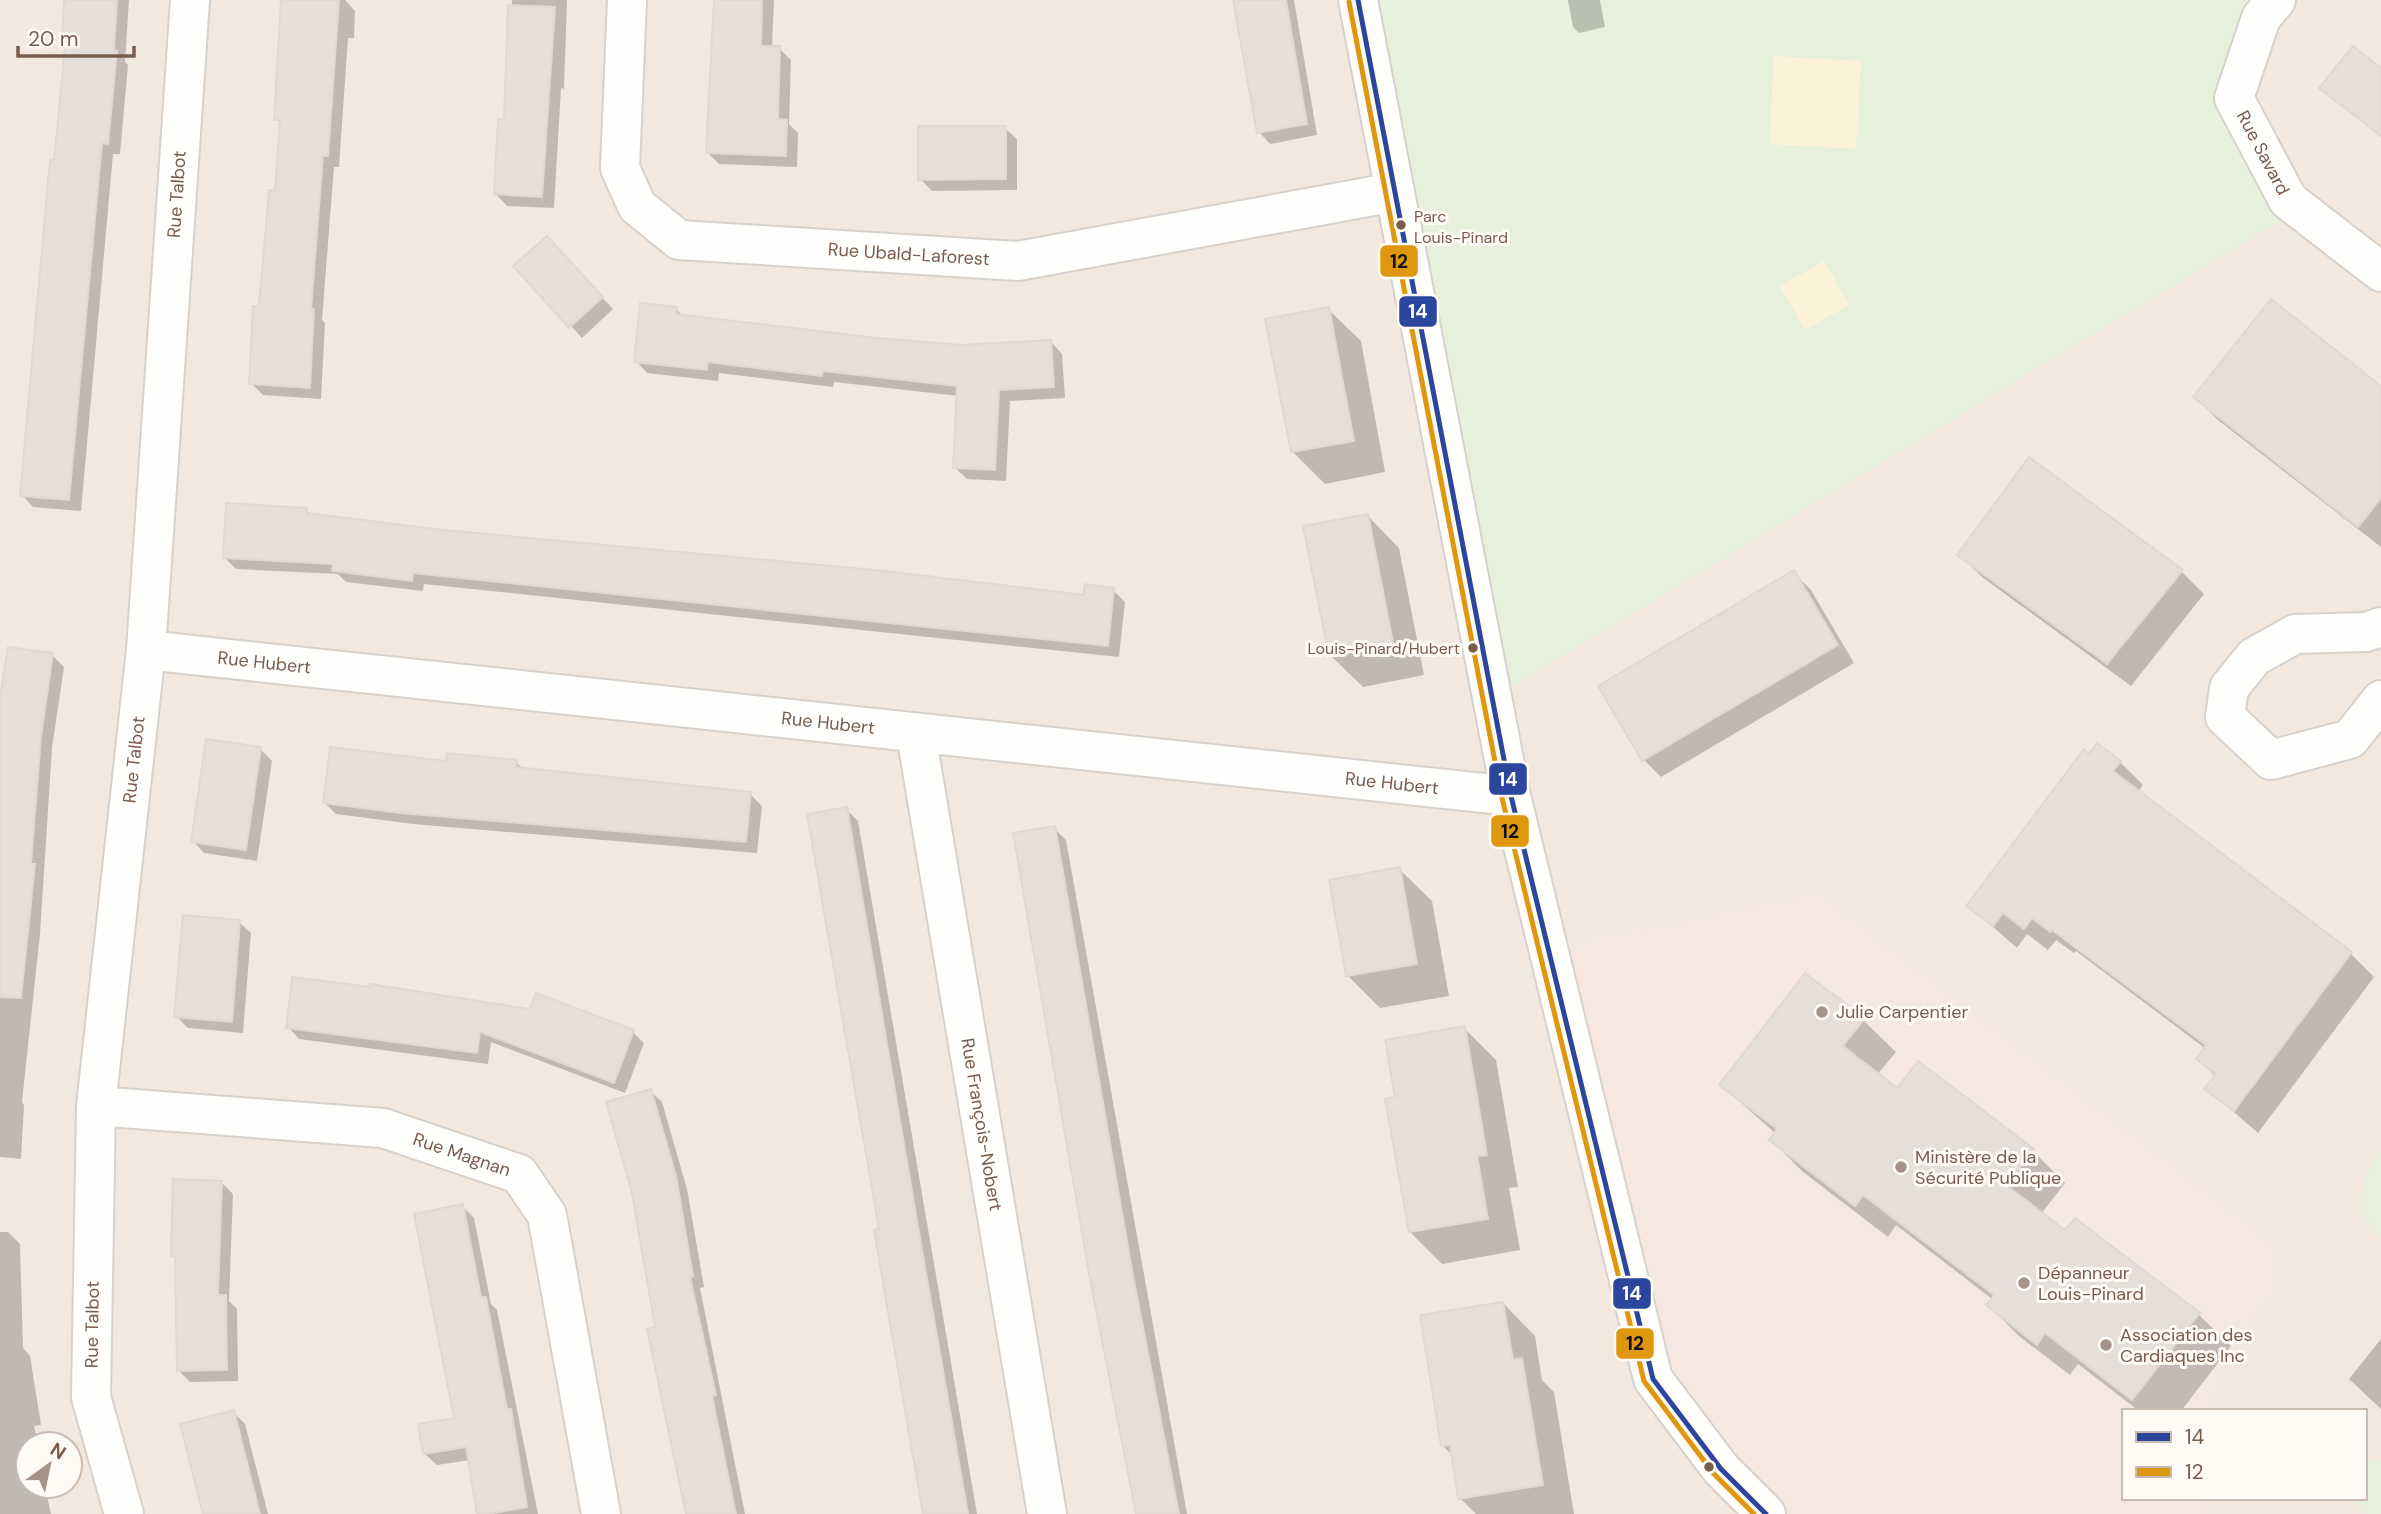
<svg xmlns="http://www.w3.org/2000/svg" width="2381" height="1514" viewBox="0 0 2381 1514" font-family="'DM Sans',sans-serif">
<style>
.residential{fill:#f2e8de;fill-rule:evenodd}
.commercial{fill:#f6e8e1}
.green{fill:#e7f0db}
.sand{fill:#fbf2d9}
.shadow{fill:#0003}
.building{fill:#e6ded7;stroke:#e2d8d2;stroke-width:2}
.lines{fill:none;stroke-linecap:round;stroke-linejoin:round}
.minor-casing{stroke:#d7d1cb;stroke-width:42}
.minor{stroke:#fefefd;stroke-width:38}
.bus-1-casing{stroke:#fffaf3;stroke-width:10}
.bus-2-casing{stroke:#fffaf3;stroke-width:10}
.bus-1{stroke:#2b469d;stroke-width:5}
.bus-2{stroke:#de970f;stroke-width:5}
.bus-dot{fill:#7a5c4d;stroke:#fffaf3;stroke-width:2.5}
.poi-dot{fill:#a69286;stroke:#fffaf3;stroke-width:2.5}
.labels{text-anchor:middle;stroke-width:6;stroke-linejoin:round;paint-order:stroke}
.bus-label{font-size:16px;fill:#7a5c4d;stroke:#fffaf3;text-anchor:start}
.street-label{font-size:18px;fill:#7a5c4d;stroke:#fffaf3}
.poi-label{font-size:18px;fill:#7a5c4d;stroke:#fffaf3;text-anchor:start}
.line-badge{stroke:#fffaf3;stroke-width:2.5}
.badge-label{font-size:19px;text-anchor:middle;font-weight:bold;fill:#fff}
.pale-badge-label{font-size:19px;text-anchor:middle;font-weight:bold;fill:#111}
</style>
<rect width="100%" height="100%" fill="#f9f5f0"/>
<path class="residential" d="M0,0h2381v1514h-177l1,-16h160v-87h-154l8,-48 55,-73 -634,-361 -92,19 218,566h-1766zM28,1444h42v42h-42z"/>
<path class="commercial" d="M1819,892l453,349 2,49 -55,73 -8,48h-87v87h81l-1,16h-438l-113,-135 -105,-431z"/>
<g class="green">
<path d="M1358,0h918l-42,98 66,111 -808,490z"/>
<path d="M2381,1150v89l-23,-28 9,-40z"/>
<path d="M2368,1460h13v54h-15l-11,-14 10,-2z"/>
</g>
<g class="sand">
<path d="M1774,56l87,5 -5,88 -87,-5z"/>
<path d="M1824,261l25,44 -44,25 -25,-44z"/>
</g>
<g class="shadow">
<path d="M66,0h63l-4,62 3,3 -8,89h-7l-32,357 -48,-4 -11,-12 45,-454 -3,-3z"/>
<path d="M282,0h63l10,11 -1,27h-6l-9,129h-5l-12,153 3,3 -4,76 -58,-4 -12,-12 26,-191 4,-68 -5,-5z"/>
<path d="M512,0h55l-3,89 -3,-1 -7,120 -47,-2 -11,-12 10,-72z"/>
<path d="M715,0h59l-2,48h7l12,12 -2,64 9,9 -1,34 -78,-3 -11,-11z"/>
<path d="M1236,0h58l23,135 -47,9 -11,-12z"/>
<path d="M1568,0h32l5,27 -26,6 -6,-6z"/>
<path d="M1005,128l12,11v51l-85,1 -12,-12z"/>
<path d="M558,250l55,59 -31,29 -11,-12z"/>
<path d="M676,309l7,7 193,23 86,8 89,-5 11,12 3,44 -55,3 -4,80 -39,-2 -12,-11 4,-72 -125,-14 -1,5 -114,-14 -1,8 -71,-8 -11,-12z"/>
<path d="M1328,309l33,32 24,131 -60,12 -33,-33z"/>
<path d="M2381,388v159l-163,-127 -23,-23z"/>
<path d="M306,510l6,5 121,16 652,66 28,-7 12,12 -6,55 -695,-73 -1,7 -77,-9 -8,-8 -102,-5 -12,-12z"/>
<path d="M1367,515l32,33 25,127 -61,12 -33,-32z"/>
<path d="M1959,554l222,17 23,23 -73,92 -149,-109z"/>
<path d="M1794,573l17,17 43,73 -193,114 -18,-18z"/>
<path d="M52,655l12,12 -12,81 -12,186 -18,168 2,3 -3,54 -21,-2v-447z"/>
<path d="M260,749l12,12 -15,100 -53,-8 -11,-12z"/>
<path d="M2090,756l30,6 23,23 -5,7 213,162 23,23 -116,156 -51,-44 9,-12 -18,-18 8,-10 -130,-98 -2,2 -18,-13 -8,10 -21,-16 -10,14 -48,-42z"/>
<path d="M516,762l7,7 227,25 12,12 -5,47 -344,-29 -77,-10 -11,-11z"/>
<path d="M846,809l12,12 119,693h-52l-44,-284z"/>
<path d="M1054,828l12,12 121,674h-49z"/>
<path d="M1399,869l33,32 17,95 -69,12 -32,-32z"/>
<path d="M239,922l12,11 -8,100 -55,-5 -12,-12z"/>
<path d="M1863,1020l33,32 -19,23 20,16 21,-28 115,88 32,32 -24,31 25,19 132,81 33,32 -50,65h-42l-61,-47 -8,11 -50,-38 -32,-32 4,-6 -96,-74 -8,12 -85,-65 -32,-32 5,-6 -55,-49z"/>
<path d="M288,1027l345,5 11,11 -19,50 -134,-51 -3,22 -189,-25z"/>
<path d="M1464,1028l32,32 22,127 -9,1 11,62 -78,14 -32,-32 -13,-133z"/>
<path d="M650,1091l12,11 25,87 17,98 -4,1 45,226h-58l-30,-185z"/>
<path d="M221,1182l12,12 -4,107 8,8 1,72 -48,1 -12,-12 -1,-110 -5,-5z"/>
<path d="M462,1206l12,12 17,86 6,6 41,204h-59l-9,-54 -33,5 -12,-11 31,-34z"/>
<path d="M0,1232h8l12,12 3,104 7,8 11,69 -7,1 4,18h-10v42h17l6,28h-51z"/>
<path d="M1503,1303l32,33 7,44 12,12 20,122h-98l-16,-16 -7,-42 -11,-11z"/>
<path d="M2381,1339v70l-32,-30z"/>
<path d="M233,1412l12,12 23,90h-65z"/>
</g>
<g class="building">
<path d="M64,0h53l-3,51h3l-9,93 -6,-1 -33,357 -49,-4 30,-336h4l12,-121 -4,-1z"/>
<path d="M281,0h58l-11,156h-5l-12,153h3l-4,79 -61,-4 4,-78h6l10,-116h6l5,-70h-6z"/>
<path d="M714,0h48l-1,46h19l-2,73 9,1 -1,36 -80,-3z"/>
<path d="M1233,0h53l21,124 -50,9z"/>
<path d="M508,5l47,2 -13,190 -48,-3 4,-75 6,1z"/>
<path d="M2353,46l28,22v68l-62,-48z"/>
<path d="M918,126h88v53l-88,1z"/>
<path d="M547,236l56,61 -34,31 -56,-62z"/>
<path d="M2271,299l110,87v112l-23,29 -165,-130z"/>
<path d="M640,303l37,4 -1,7 201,24 85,7 89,-5 3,47 -55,3 -4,80 -42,-2 4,-82 -134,-15 -1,5 -114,-14 -1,8 -73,-8z"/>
<path d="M1329,307l25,134 -63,11 -26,-133z"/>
<path d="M2029,457l154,113 -76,94 -150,-109z"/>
<path d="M226,503l81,5v5l127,16 451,42 198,24 2,-11 29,4 -6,58 -695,-73 -1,8 -80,-10 1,-7 -110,-6z"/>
<path d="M1368,514l25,129 -64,13 -26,-130z"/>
<path d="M1794,570l44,75 -196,116 -44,-75z"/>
<path d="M8,647l45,6 -12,83 -10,128h4l-14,134 -21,-1v-299z"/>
<path d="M206,739l55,8 -15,103 -55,-8z"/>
<path d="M2097,743l24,18 -8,10 239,181 -118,159 -30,-22 12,-15 -20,-15 10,-14 -154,-115 -2,2 -18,-14 -8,11 -21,-16 -10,13 -27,-20 118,-157 5,5z"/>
<path d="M330,747l116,14 1,-8 70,7 -1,7 235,25 -5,50 -346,-29 -77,-10z"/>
<path d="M847,807l70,414 51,293h-45l-21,-121 -28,-163 5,-1 -72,-415z"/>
<path d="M1055,826l77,444 47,244h-43l-46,-235 -77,-446z"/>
<path d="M1400,867l17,97 -71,12 -17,-96z"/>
<path d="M183,915l57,5 -8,102 -58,-5z"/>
<path d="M1805,973l60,45 -22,28 54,42 21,-27 116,88 -28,36 59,45 10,-12 125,95 -68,87 -87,-67 -8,12 -51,-40 8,-10 -131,-100 -8,11 -86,-66 8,-11 -58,-44z"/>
<path d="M292,977l78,10v-3l159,25 7,-16 98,37 -20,53 -134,-51 -3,21 -191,-25z"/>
<path d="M1465,1026l22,129 -10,1 11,63 -79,13 -24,-133 10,-2 -10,-57z"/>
<path d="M651,1089l25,87 17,100 -3,1 26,118 -4,1 24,118h-50l-39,-185 8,-2 -23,-134 -26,-91z"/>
<path d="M173,1179l49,2 -4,114h8l1,75 -50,1 -2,-115h-4z"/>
<path d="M463,1204l18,93h5l21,112h4l16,98 -39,7h-11l-11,-67 -43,7 -5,-30 36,-6 -40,-204z"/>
<path d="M1503,1302l10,58 9,-2 21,127 -85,14 -8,-54 -9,1 -21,-131z"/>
<path d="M234,1410l26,104h-57l-23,-90z"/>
</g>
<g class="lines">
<g class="minor-casing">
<g id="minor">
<path id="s1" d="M627,0l-7,168 17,38 42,34 339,21 377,-69"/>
<path d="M1358,0l153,796 142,583 68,90 45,45"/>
<path id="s2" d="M2276,0l-15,18 -27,80 54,102 93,72"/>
<path d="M2381,627l-15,5 -71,2 -41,23 -25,31 -4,29 46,43 79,-21 31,-39"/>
<path id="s3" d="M146,650l1365,146"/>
<path id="s4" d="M916,734l131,780"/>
<path id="s5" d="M96,1106l287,22 136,46 28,41 54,299"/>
<path id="s6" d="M124,1514l-33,-117 5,-291 50,-456 44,-650"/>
</g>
</g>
<use href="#minor" class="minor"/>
<g class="bus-1-casing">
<path id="bus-1" d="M1358,0l153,796 142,583 68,90 45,45"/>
</g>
<g class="bus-2-casing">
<path id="bus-2" d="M1349,2l153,796 142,583 70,93 40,40"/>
</g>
<use href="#bus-1" class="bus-1"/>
<use href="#bus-2" class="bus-2"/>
</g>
<g class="bus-dot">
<circle cx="1401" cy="225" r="6"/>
<circle cx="1473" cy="648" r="6"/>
<circle cx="1709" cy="1467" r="6"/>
</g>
<g class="poi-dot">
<circle cx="1822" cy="1012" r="7"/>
<circle cx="1901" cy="1167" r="7"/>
<circle cx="2024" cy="1283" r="7"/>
<circle cx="2106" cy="1345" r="7"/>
</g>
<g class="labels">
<g class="bus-label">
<text x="1414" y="222">Parc<tspan x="1414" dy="21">Louis-Pinard</tspan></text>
<text x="1460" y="654" text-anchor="end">Louis-Pinard/Hubert</text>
</g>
<g class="street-label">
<text dy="6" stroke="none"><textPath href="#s2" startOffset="170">Rue Savard</textPath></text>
<text dy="6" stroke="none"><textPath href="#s6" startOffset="1328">Rue Talbot</textPath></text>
<text dy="6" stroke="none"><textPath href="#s1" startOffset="494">Rue Ubald-Laforest</textPath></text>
<text dy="6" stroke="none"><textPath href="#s3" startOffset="119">Rue Hubert</textPath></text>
<text dy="6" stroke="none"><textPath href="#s3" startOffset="686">Rue Hubert</textPath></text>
<text dy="6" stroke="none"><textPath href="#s6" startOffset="761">Rue Talbot</textPath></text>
<text dy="6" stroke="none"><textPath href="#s3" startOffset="1253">Rue Hubert</textPath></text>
<text dy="6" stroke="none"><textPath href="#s4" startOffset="396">Rue François-Nobert</textPath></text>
<text dy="6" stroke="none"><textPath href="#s5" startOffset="371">Rue Magnan</textPath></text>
<text dy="6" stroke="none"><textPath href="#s6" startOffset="194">Rue Talbot</textPath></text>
</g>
<g class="poi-label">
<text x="1836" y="1018">Julie Carpentier</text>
<text x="1915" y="1163">Ministère de la<tspan x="1915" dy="21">Sécurité Publique</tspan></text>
<text x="2038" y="1279">Dépanneur<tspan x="2038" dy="21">Louis-Pinard</tspan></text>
<text x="2120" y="1341">Association des<tspan x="2120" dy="21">Cardiaques Inc</tspan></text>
</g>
</g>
<g class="line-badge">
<rect x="1379" y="244" width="40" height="34" rx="7" fill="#de970f"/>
<rect x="1398" y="295" width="40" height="33" rx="7" fill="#2b469d"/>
<rect x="1488" y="762" width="40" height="34" rx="7" fill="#2b469d"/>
<rect x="1490" y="814" width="40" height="34" rx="7" fill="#de970f"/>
<rect x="1612" y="1277" width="40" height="33" rx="7" fill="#2b469d"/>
<rect x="1615" y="1327" width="40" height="33" rx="7" fill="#de970f"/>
</g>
<g class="badge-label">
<text x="1418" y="318">14</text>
<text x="1508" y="786">14</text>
<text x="1632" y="1300">14</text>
</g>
<g class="pale-badge-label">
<text x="1399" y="268">12</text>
<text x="1510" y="838">12</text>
<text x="1635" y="1350">12</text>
</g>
<rect x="2122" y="1409" width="245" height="91" fill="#fffaf3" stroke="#cabbb1" stroke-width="2"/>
<rect x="2136" y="1432" width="35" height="10" fill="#2b469d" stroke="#cabbb1" stroke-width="2"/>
<text x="2185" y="1444" font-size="21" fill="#7a5c4d">14</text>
<rect x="2136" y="1467" width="35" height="10" fill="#de970f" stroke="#cabbb1" stroke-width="2"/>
<text x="2185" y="1479" font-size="21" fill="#7a5c4d">12</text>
<g transform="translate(49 1465) rotate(33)"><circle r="33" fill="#fffaf3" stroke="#cabbb1" stroke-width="2"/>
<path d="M0-5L12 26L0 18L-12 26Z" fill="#a69286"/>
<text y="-10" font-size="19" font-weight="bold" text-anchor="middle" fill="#7a5c4d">N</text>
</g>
<path d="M18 46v10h116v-10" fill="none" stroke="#7a5c4d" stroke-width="3.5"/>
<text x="28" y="46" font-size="21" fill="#7a5c4d" stroke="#fffaf3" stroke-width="5" paint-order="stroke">20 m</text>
</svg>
